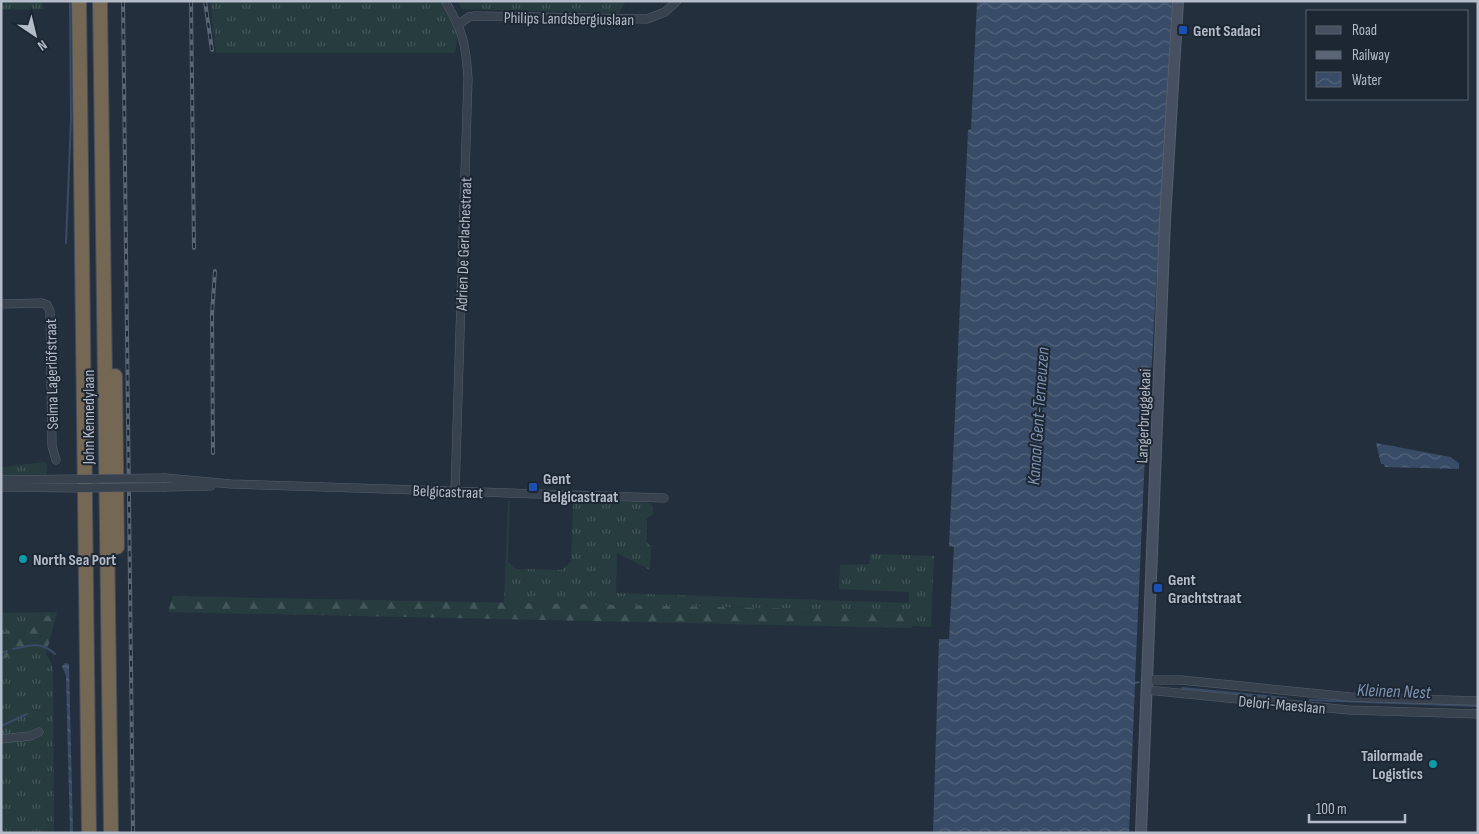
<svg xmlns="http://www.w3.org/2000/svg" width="1479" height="834" viewBox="0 0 1479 834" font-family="'Sofia Sans Condensed',sans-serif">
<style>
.grass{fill:url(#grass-tufts)}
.forest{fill:url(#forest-firs)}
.water{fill:url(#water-waves)}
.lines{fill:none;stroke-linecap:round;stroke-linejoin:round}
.stream{stroke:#394c67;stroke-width:2}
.street-casing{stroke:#565f6c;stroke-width:9}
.secondary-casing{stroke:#565f6c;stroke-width:12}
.highway-casing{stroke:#434c59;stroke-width:16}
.street{stroke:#38414e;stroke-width:8}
.secondary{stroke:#465061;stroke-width:10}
.highway{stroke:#746855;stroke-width:14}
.rail-casing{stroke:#5a6575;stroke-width:4}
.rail{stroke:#1d2633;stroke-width:2;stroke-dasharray:5.5;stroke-linecap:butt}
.street-bridge-casing{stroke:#565f6c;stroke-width:9;stroke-linecap:butt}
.street-bridge{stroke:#38414e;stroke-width:8}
.transit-dot{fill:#1a4fb4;stroke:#1d2633;stroke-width:2}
.culture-dot{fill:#0f9aa8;stroke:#1d2633;stroke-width:2}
.labels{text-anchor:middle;stroke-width:4;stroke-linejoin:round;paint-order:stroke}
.street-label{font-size:16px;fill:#b4bcc9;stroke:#1d2633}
.poi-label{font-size:16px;font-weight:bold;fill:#b4bcc9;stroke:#1d2633;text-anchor:start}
.water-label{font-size:18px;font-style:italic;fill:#7c92b1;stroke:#1d2633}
</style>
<defs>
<pattern id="grass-tufts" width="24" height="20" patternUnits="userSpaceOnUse" patternTransform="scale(1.25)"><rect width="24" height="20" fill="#263c3f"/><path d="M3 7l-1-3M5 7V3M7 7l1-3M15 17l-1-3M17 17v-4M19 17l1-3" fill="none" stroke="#435659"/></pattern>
<pattern id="forest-firs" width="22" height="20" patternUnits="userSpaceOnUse" patternTransform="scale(1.25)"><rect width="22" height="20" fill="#263c3f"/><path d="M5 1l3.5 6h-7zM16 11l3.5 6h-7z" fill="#435659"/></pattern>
<pattern id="water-waves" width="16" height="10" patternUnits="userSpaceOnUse" patternTransform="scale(1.25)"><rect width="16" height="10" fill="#394c67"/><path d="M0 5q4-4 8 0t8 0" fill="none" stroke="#53647b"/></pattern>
</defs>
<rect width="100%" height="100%" fill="#242f3e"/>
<g class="grass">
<path d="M1,1h41l1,8 -42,1z"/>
<path d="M210,1h229l19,30 -3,22h-239z"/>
<path d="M458,1h168l-7,12 -157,-4z"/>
<path d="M46,462l1,13 -46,2v-10z"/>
<path d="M577,499l72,4 4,3v8l-6,4v25l4,3 -1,24 -33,-17 -1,40 293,10v-11l-70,-3 1,-24 29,-1 1,-10 64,2 -3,71 -19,-1v-15l-408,-8 4,-102h2l-2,61 8,7 46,1 9,-8 2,-60z"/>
<path d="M57,612l-56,21v-20z"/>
<path d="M35,648c12,4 17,12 18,24l1,161h-53v-174z"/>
</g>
<g class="forest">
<path d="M173,596l740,15 -1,15v2l-744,-16z"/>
<path d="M57,612l-11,42 -11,-6 -34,11v-26z"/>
</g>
<g class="water">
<path d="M977,1h195l-22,394 3,2 -1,3 -3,2 -1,51 -3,1 -10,227 6,1 -6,2 -6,149h-196l6,-194h10l5,-92 -5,-1 19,-416 3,-1z"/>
<path d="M1376,443l74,14 9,6v6l-74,-2 -1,-3h-3z"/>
<path d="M65,663l4,1v4l4,165h-3l-4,-157 -4,-10z"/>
</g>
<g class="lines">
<g class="stream">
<path d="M66,243l5,-124 -1,-118"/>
<path d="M13,649c17,-4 28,-8 42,5"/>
<path d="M1,653l6,-2"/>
<path d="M1182,688l104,10"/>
<path d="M1310,700l168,6"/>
<path d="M1,726l26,-12"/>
</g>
<g class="street-casing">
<g id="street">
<path d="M445,1c18,30 21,43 23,78l-13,412"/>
<path d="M459,24l10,-7 6,-1 172,3 18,-7 12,-11"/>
<path d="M1,304l41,-1 5,2 3,6 2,135 4,14"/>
<path d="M165,478l66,6 433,14"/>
<path d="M1,480l76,-1"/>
<path d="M1,487l77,1"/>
<path d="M165,487l46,-1"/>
<path d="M1147,680h34l170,17 127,4"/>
<path d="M1147,690l202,20 129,4"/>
<path d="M1,739l29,-3 9,-4"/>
</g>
</g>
<g class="secondary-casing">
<path id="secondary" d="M1141,833l24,-613 13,-219"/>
</g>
<g class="highway-casing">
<g id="highway">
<path d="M79,1l10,832"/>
<path d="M100,1l11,832"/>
<path d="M115,376l2,171"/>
</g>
</g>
<use href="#street" class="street"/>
<use href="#secondary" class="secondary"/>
<use href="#highway" class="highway"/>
<g class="rail-casing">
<g id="rail">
<path d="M123,1l10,832"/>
<path d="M191,1l3,247"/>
<path d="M205,1l7,49"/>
<path d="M213,453l-1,-139 3,-43"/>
</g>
</g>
<use href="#rail" class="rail"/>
<g class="street-bridge-casing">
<g id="street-bridge">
<path d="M77,479l88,-1"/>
<path d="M78,488l87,-1"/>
</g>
</g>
<use href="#street-bridge" class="street-bridge"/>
</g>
<g class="transit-dot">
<rect x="1178" y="25" width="10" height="10" rx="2.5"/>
<rect x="528" y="482" width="10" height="10" rx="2.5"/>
<rect x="1153" y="583" width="10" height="10" rx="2.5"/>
</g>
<g class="culture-dot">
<circle cx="23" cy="559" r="5"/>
<circle cx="1433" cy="764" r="5"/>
</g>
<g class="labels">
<g class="street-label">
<text transform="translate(569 18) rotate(1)" y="6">Philips Landsbergiuslaan</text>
<text transform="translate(463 244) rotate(-88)" y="6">Adrien De Gerlachestraat</text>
<text transform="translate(51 374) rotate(-91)" y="6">Selma Lagerlöfstraat</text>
<text transform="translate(1143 416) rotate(-88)" y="6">Langerbruggekaai</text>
<text transform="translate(88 417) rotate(-90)" y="6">John Kennedylaan</text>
<text transform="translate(448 491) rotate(2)" y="6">Belgicastraat</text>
<text transform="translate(1282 704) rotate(5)" y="6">Delori-Maeslaan</text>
</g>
<g class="poi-label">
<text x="1193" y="36">Gent Sadaci</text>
<text x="543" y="484">Gent<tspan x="543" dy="18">Belgicastraat</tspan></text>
<text x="33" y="565">North Sea Port</text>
<text x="1168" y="585">Gent<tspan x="1168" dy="18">Grachtstraat</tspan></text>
<text x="1423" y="761" text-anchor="end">Tailormade<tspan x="1423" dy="18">Logistics</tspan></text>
</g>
<g class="water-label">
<text transform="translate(1038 416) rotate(-86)" y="6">Kanaal Gent-Terneuzen</text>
<text transform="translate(1394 691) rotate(2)" y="6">Kleinen Nest</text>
</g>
</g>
<rect width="1479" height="834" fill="none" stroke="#b4bcc9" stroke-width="5"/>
<rect x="1306" y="10" width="162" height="90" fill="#1d2633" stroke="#59626f"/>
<rect x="1316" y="26" width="25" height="8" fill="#465061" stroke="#59626f"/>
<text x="1352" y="35" font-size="15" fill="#b4bcc9">Road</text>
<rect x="1316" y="51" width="25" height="8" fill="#5a6575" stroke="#59626f"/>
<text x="1352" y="60" font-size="15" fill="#b4bcc9">Railway</text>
<rect x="1316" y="72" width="25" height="15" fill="url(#water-waves)" stroke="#59626f"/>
<text x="1352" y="85" font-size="15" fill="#b4bcc9">Water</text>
<g transform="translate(35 35) rotate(145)" stroke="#1d2633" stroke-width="4" paint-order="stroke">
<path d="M0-4L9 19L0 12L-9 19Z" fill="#b4bcc9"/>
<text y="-8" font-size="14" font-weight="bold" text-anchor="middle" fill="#b4bcc9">N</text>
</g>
<path d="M1309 814v8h96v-8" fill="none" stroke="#b4bcc9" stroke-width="2.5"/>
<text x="1316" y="814" font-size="15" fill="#b4bcc9" stroke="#1d2633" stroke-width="4" paint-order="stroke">100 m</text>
</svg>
